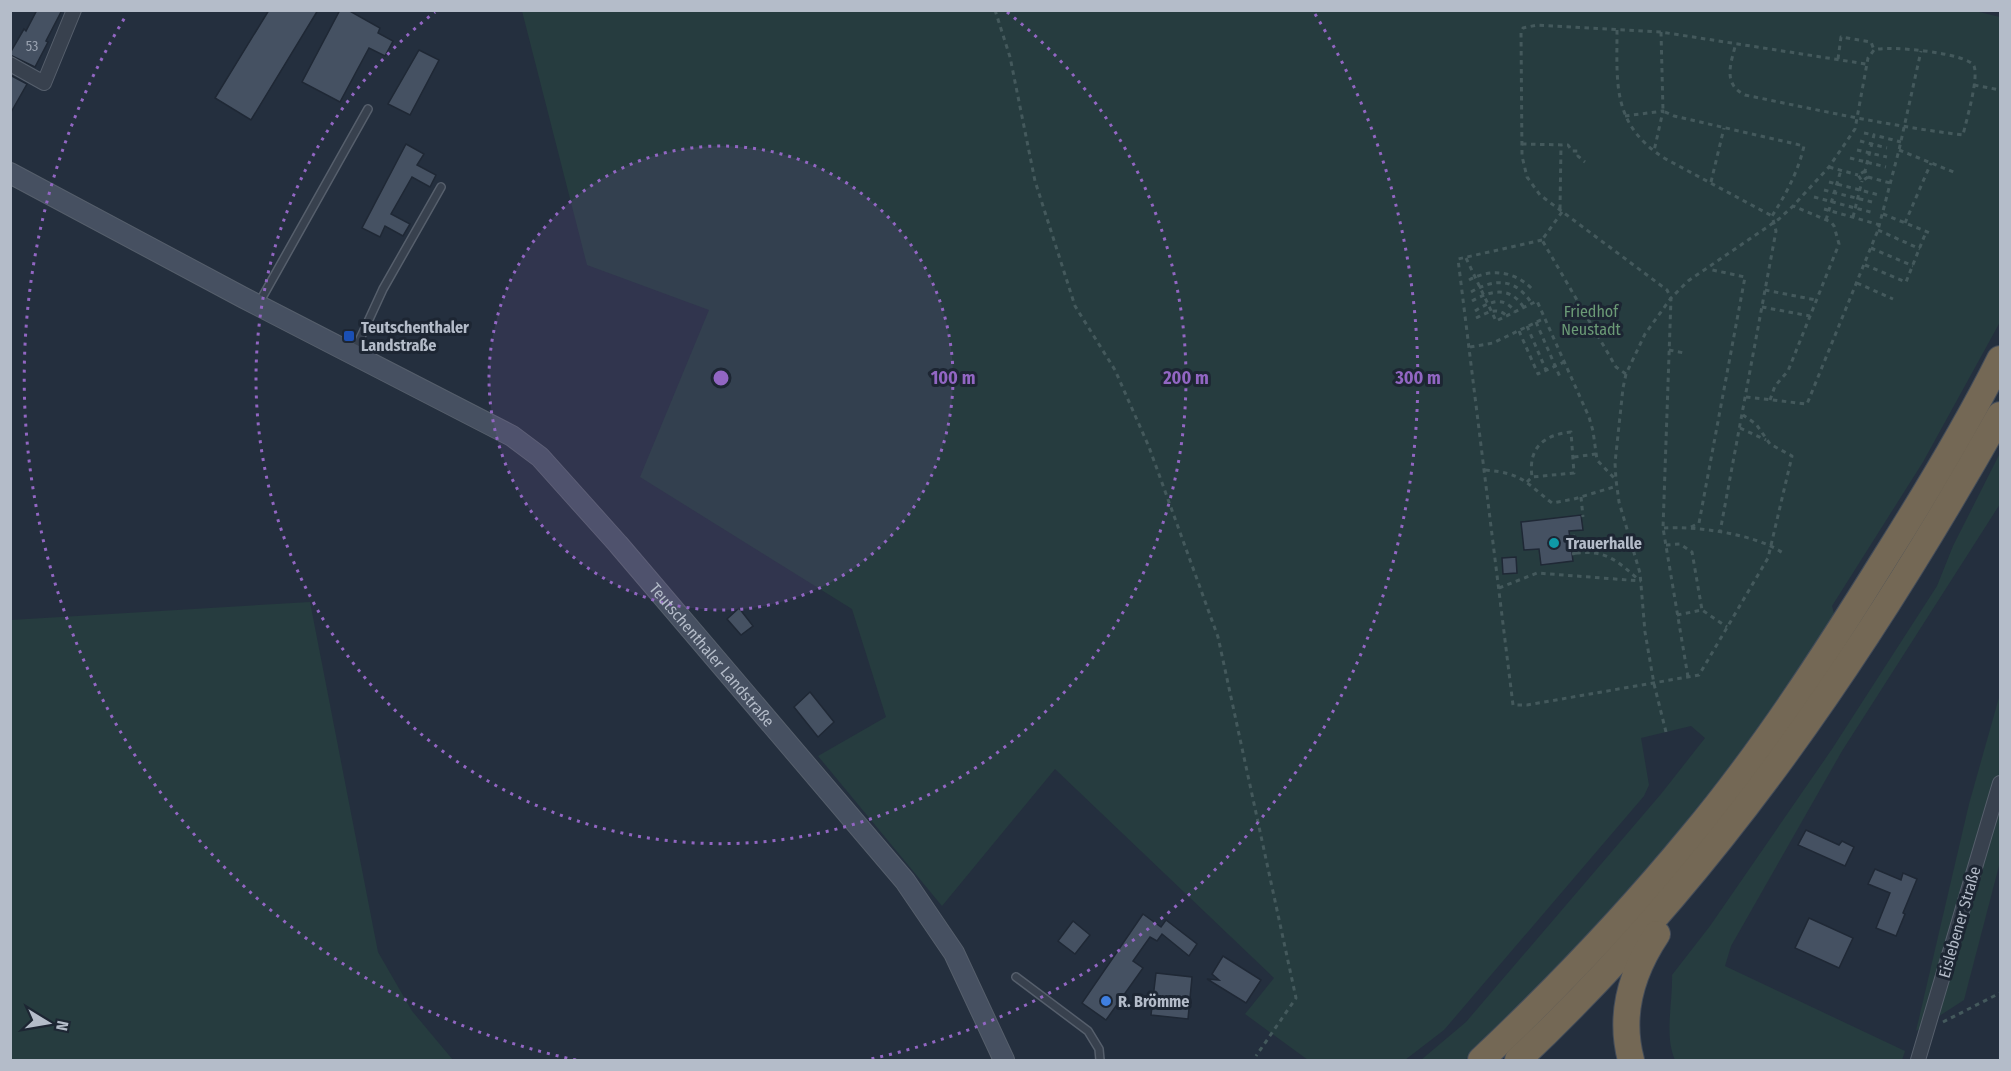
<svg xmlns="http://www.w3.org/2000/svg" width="2011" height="1071" viewBox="0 0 2011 1071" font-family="'Fira Sans Condensed',sans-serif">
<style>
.green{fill:#263c3f}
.building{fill:#455162;stroke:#1f2835;stroke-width:1.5}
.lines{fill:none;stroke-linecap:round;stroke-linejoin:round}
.lane-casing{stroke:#565f6c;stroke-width:10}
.street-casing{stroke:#565f6c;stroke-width:16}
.secondary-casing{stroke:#565f6c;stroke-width:22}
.highway-casing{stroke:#434c59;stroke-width:28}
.path{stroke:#44595c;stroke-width:3;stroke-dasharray:4.5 4.5;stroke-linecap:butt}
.lane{stroke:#38414e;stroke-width:7}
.street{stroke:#38414e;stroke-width:14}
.secondary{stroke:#465061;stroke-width:20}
.highway{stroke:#746855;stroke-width:26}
.ring{fill:none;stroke:#9266c3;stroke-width:3;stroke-dasharray:3 6}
.transit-dot{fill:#1a4fb4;stroke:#1d2633;stroke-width:2}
.culture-dot{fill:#0f9aa8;stroke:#1d2633;stroke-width:2}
.shop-dot{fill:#3f7fe0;stroke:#1d2633;stroke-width:2}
.labels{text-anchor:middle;stroke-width:6;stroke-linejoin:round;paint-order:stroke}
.number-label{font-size:14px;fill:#98a1af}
.park-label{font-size:16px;fill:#6b9a76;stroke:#1d2633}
.poi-label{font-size:16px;font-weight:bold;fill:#b4bcc9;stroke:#1d2633;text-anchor:start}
.street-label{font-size:16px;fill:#b4bcc9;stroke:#1d2633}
.centre{fill:#9266c3;stroke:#1d2633;stroke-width:3}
.ring-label{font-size:18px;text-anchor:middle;font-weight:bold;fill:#9266c3;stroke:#1d2633;stroke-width:6;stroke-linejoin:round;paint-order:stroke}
</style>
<rect width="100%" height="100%" fill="#242f3e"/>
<g class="green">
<path d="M1971,10l29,7v305l-77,140 -91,144 4,15 -133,183 -84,99 -124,130 -30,27h-44l45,-38 195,-228 44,-56 -14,-12 -50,12 8,47 -5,11 -200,234 -39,30h-97l-63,-46 29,-36 -219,-209 -113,137 -124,-150 68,-39 -34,-108 -212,-132 69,-167 -122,-45 -65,-254z"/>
<path d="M2000,453v51l-158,247 -111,195 -6,20 180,85 -3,9h-227c-11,-24 -2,-59 -3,-85l38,-49 122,-177 105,-163 16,-40z"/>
<path d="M310,602l68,350 34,59 41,49h-442v-440z"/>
<path d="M2000,694v168l-36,138 -48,31 53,-227z"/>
</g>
<g class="building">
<path d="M37,10h25l-16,31 2,1 -13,25 -25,-12v-2l14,-24 2,2z"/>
<path d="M269,10h49l-67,110 -36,-22z"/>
<path d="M340,10h8l32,18 -2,5 15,8 -8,15 -16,-8 -29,54 -38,-20z"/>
<path d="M419,50l20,10 -29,55 -22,-11z"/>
<path d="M10,75l17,9 -17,30z"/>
<path d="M406,144l18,10 -7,11 19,10 -6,12 -18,-10 -21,37 19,10 -7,12 -18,-10 -5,11 -18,-9z"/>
<path d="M1581,515l2,15 -14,1 4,30 -32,4 -2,-16 -15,1 -3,-28z"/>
<path d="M1516,557l1,16 -14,1 -1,-16z"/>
<path d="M739,608l14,18 -12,9 -14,-16z"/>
<path d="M810,692l24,30 -16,15 -24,-30z"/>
<path d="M1806,830l33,15 3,-4 12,6 -9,19 -47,-21z"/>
<path d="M1875,869l26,11 2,-7 14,6 -14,34 2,1 -9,22 -20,-8 14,-35 -22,-9z"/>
<path d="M1143,914l18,13 5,-7 31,24 -8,12 -27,-22 -5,7 -7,-4 -17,24 10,7 -37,52 -24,-17z"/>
<path d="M1809,918l44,20 -14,30 -44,-20z"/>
<path d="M1073,921l17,14 -15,19 -17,-13z"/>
<path d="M1223,956l38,24 -15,23 -39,-24 12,1 -7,-6z"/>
<path d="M1156,973l36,4 -4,42 -37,-4z"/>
</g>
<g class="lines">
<g class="lane-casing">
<g id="lane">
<path d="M259,303l109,-194"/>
<path d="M354,352l29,-63 58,-102"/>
<path d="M1016,977l72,54 11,18 1,11"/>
</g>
</g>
<g class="street-casing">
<g id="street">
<path d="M10,64l34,19 30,-73"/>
<path d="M1918,1060l82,-277"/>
</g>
</g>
<g class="secondary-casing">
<g id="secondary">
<path id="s1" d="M10,173l234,125 268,138 28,21 78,87 287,337 49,72 50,107"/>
</g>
</g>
<g class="highway-casing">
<g id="highway">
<path d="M1481,1060c74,-70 145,-144 210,-223 72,-86 135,-184 194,-279 41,-65 81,-131 115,-199"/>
<path d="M1518,1060c198,-186 349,-409 482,-645"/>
<path d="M1631,1060c-12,-45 0,-87 26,-126"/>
</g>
</g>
<g class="path">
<path d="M995,10l15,47 25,124 40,125 40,64 34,77 69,190 78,361 -40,58"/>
<path d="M1617,30c0,55 -5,94 47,128l108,58"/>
<path d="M1661,32l2,79 11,5 130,30c-6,26 -18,48 -32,70l4,15 -56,301"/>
<path d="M1838,59l3,-22 30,5 3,8"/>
<path d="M1974,85l26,5"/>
<path d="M1625,116l38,-5 -9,40"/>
<path d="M1864,133l10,2"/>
<path d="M1860,141l27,7"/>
<path d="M1522,144l46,1 4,6h6v5l7,6"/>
<path d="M1857,150l30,7"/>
<path d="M1899,150l57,23"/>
<path d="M1850,158l36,9"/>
<path d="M1829,167l29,8"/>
<path d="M1865,171l-7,4 4,6 6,-4 -3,-6 9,-36 27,7"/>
<path d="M1868,177l22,6"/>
<path d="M1711,182l13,-54"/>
<path d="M1829,182l50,13"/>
<path d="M1824,190l52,13"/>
<path d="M1814,197l60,16"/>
<path d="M1560,209l1,-64"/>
<path d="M1824,209l56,16"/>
<path d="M1562,212l-20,28 74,127 10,7"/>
<path d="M1883,214l47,19"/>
<path d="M1853,217l9,-36"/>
<path d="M1826,220l15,-50"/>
<path d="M1905,223l26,-60"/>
<path d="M1878,230l42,19"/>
<path d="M1542,240l-84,19 55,446h14l172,-30 69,-117 24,-102 -22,-12 -14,-20 -13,-9"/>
<path d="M1871,248l42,18"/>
<path d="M1466,258l30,63 41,-20 52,116 4,14 4,29 19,20"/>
<path d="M1865,265l41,17 20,-50"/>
<path d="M1469,280c22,-12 46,-9 63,9"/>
<path d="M1857,283l36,16"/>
<path d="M1765,290l51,10"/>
<path d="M1471,292c24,-14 45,-14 61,12"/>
<path d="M1472,301c19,-11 39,-15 52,7"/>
<path d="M1762,307l48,9"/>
<path d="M1475,311c14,-9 29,-16 40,1"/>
<path d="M1476,318c11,-5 20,-12 31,-2"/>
<path d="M1536,322l24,55"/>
<path d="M1527,326l19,44"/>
<path d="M1519,331l19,43 26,-12"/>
<path d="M1470,347l23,-4 52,-25"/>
<path d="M1669,350l15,3"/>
<path d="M1746,397l61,7 71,-174 21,-80 22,-99"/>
<path d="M1770,400l5,-14 13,-15 51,-127 -5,-18 -3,-4 -38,-16"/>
<path d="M1740,428l26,12"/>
<path d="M1574,457l22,-3"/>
<path d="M1485,470c37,3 40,12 67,33l22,-4 43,-13"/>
<path d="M1527,482l5,-5 42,-4 -3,-41c-28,3 -43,16 -39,45"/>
<path d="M1581,497l2,20"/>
<path d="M1691,527l8,-4 46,-246 -37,-8"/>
<path d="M1664,528c33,-2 91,6 119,25"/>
<path d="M1666,545l14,-1 12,8 10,58"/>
<path d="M1576,553c31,-3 41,8 63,27"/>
<path d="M1572,554l4,-1 -3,-22"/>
<path d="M1499,588l38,-15 104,8"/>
<path d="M1677,615l25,-5 25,17"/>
<path d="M1688,677l-25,-149 8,-230 -4,-8 -127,-95 -13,-18 -5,-21 -1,-125 2,-3 14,-3 124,7 205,32"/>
<path d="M1666,732l-12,-48 -9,-52 -5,-59 -21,-71 -3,-22 -1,-17 8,-75 3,-14 19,-40 26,-36 17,-17 91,-62 14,-13 36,-39 26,-38 13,-71 6,-8c14,-5 94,3 100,16 5,13 -8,55 -11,69 -74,-9 -145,-25 -218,-40 -23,-11 -14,-32 -9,-52"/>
<path d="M1943,1022l57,-29"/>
</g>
<use href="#lane" class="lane"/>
<use href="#street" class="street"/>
<use href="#secondary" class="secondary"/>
<use href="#highway" class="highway"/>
</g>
<circle cx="721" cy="378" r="232" fill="#9266c3" fill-opacity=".12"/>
<g class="ring">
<circle cx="721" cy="378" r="232"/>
<path d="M1007 12A465 465 0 1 1 435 12"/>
<path d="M576 1060A697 697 0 0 1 127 14M1315 14A697 697 0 0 1 866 1060"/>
</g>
<rect class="transit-dot" x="343" y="330" width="12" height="12" rx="3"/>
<circle class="culture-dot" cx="1554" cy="543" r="6"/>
<circle class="shop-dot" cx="1106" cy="1001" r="6"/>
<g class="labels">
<g class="number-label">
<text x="32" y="51">53</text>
</g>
<g class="park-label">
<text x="1591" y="317">Friedhof<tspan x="1591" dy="18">Neustadt</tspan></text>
</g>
<g class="poi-label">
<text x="361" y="333">Teutschenthaler<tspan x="361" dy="18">Landstraße</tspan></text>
<text x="1566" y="549">Trauerhalle</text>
<text x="1118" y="1007">R. Brömme</text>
</g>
<g class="street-label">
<text dy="6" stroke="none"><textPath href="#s1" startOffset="864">Teutschenthaler Landstraße</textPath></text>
<text transform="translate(1959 922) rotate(-74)" y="6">Eislebener Straße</text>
</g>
</g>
<circle cx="721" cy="378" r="9" class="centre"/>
<g class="ring-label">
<text x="953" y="384">100 m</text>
<text x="1186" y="384">200 m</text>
<text x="1418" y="384">300 m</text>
</g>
<rect width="2011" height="1071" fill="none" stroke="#b4bcc9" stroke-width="24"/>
<g transform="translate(48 1023) rotate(101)" stroke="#1d2633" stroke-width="4.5" paint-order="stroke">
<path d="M0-4.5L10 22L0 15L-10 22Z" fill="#b4bcc9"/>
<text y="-9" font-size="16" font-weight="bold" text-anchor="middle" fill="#b4bcc9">N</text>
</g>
</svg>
